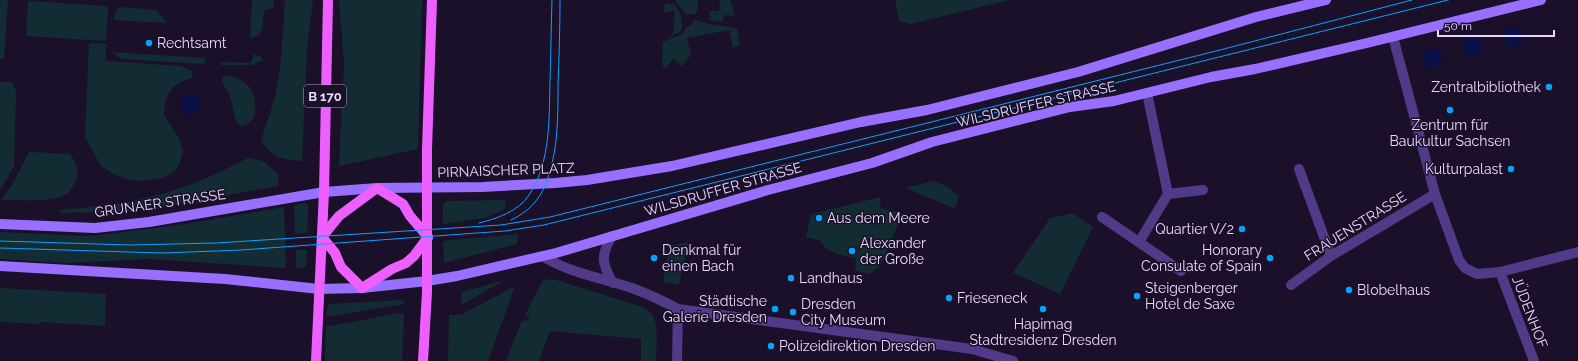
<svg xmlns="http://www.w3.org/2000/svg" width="1578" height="361" viewBox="0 0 1578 361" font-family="Raleway,sans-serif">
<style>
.green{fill:#132c33}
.water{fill:#0a1048}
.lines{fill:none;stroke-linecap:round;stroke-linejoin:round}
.street{stroke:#523a88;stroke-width:10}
.secondary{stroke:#996fff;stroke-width:10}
.primary{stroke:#ee5fff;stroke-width:10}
.tram{stroke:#04a3ff;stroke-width:1}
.poi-dot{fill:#04a3ff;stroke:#1b1029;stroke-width:1.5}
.labels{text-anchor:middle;stroke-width:3;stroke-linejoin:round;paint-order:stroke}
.shield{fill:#1b1029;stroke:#aa9cbf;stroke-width:1}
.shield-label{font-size:13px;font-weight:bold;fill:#e7d8ff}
.poi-label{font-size:14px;fill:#e7d8ff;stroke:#1b1029;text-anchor:start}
.street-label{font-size:14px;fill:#e7d8ff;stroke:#1b1029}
</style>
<rect width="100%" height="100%" fill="#1b1029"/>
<g class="green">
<path d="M0,0h8l-4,59h-4z"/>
<path d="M252,0h22l-1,8 -9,3 -2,17 -3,7 -9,3z"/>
<path d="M285,0h28l-6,48 -5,113c-22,-2 -27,-2 -41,-20 5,-18 13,-35 16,-54 5,-29 6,-58 8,-87z"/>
<path d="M339,0h83l-4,149 -79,17 5,-103z"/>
<path d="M675,0h23v11h-2l-1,3h-10z"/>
<path d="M720,0h10l5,16 -11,-1 -1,6 13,3 -26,-4 -1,-9h10z"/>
<path d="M895,0h114l-98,24 -12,-3z"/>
<path d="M28,1l78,5 2,3 -2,32 -80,-5z"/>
<path d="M665,3l9,1 8,13 -1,3 2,6 -3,6 -17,7 10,-5 2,-24 -11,3z"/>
<path d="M119,7l37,3 11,13 -53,-3 1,-8z"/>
<path d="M695,20l14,4 28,4 3,18 -7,1 -4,-17 -42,8 4,17 -9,11 -9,-7 -7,9 -3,-1 -1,-9 1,-16 19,-8 4,-7c6,0 5,-4 9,-7z"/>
<path d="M89,43l17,1v17l74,5 13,5 -1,7 -9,3 -10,6 -6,9 -2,6 -1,13 15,23 4,13 -4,14 -4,6 -13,7 -19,3 -16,-2 -12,-4 -14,-9 -16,-29z"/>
<path d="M112,52l93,6 -1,6 -83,-5z"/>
<path d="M254,54l6,2 3,4 -10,5h-32v-3l30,1z"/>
<path d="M227,75c9,2 18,6 24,14 7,12 7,37 -11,37 -8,-9 -6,-21 -11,-32 -2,-5 -6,-8 -7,-14l1,-3z"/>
<path d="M0,82h12l4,9 -2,75 -10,18 -4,5z"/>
<path d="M29,152l41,2c6,9 11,18 5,28 -3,7 -8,13 -15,15 -15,5 -42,3 -59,3l11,-15z"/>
<path d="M248,158l15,3 15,13v12l-82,15 -80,11 -57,1 1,-3c39,-3 78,-8 115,-20 26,-8 49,-20 73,-32z"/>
<path d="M934,181l14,6 10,8v7l-4,6 -47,-19 1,-2z"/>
<path d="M881,197l-1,11 23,5 -23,54 -11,7 -14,-4 1,-12 -20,-4 -2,-2 -7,-2 -6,-9 -15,-4 5,-23z"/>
<path d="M505,200v9l-20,9 -42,6v-19l3,-4z"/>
<path d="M306,203l2,2 -1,28 -12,1 -1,-29z"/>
<path d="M284,207l2,61 -137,-9 -81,4 -68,-4v-27l85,4 14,-1 87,-11z"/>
<path d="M1072,213l21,14 -33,67 -47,-21 37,-55z"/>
<path d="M518,234l-1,10 -73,19 -1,-22z"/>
<path d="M688,242l-9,43 -16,-3 6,-36z"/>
<path d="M296,250h11l-1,16 -3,2h-7z"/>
<path d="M553,279l89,28c2,1 6,3 8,5 10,9 6,36 6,49h-15v-22l-91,-8 -11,30h-33l16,-41 5,1 3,-9 -4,5h-2l19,-37z"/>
<path d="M505,280l-44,25 1,-13z"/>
<path d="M515,286l-27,75h-40l1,-46h12z"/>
<path d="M0,288l106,6 -1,32 -65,-4 -1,2 -39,-2z"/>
<path d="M403,300l2,4 -79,13 2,-11 2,-2z"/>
<path d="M399,313l5,1 -2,47h-77l1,-35h5z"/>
</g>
<g class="water">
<path d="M1519,27l4,16 -15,4 -5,-16z"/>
<path d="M1479,37l4,16 -16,4 -4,-16z"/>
<path d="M1438,48l5,16 -16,4 -4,-16z"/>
<circle cx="190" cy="105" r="10"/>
</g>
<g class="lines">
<g class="street">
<path d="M1393,37l42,157 24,66 6,8 12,6 23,-2 78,-20"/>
<path d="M1299,169l32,87"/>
<path d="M1168,194l35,-4"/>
<path d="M1102,217l79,54"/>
<path d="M612,236c-12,20 -10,28 1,47"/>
<path d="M1139,242l29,-48 -21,-101"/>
<path d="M542,256c28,17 60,22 90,32 16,6 31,13 46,21l294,40 41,12"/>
<path d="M1500,272l34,89"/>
<path d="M1291,285l40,-29 104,-62"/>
<path d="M677,361l1,-52"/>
</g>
<g class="secondary">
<path d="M0,224l95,4 54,-6 175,-30 53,-4 105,-1 73,-4 32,-3 85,-14 189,-44 66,-12 151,-38 178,-55 70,-17"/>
<path d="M0,266l225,13 94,10 43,-1 65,-7 30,-5 99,-23 212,-63 104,-27 60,-21 138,-35 44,-6 97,-24 44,-8 112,-26 174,-43"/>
</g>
<g class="primary">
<path d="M322,237l13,16 6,14 21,21 30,-19 14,-6 8,-7 14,-19"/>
<path d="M322,237l17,-21 38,-28 26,16 7,12 18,21"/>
<path d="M316,361l8,-169 4,-192"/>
<path d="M423,361l4,-69v-143l5,-149"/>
</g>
<g class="tram">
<path d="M511,220c16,-7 29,-20 35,-37 12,-31 12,-64 12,-97 1,-29 2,-57 2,-86"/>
<path d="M479,223c17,-4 40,-12 50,-28 22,-33 20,-77 21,-115 1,-27 1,-53 2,-80"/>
<path d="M0,241l130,4 86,-2 285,-18 49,-8 670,-167 192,-50"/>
<path d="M0,248l162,5 79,-3 264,-19 39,-6 904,-225"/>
</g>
</g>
<g class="poi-dot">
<circle cx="149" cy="43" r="4"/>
<circle cx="1549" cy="87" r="4"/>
<circle cx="1450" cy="110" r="4"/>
<circle cx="1511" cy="169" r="4"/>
<circle cx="819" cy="218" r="4"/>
<circle cx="1242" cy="229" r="4"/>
<circle cx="852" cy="251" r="4"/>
<circle cx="654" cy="258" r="4"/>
<circle cx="1270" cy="258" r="4"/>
<circle cx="791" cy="278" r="4"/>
<circle cx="1349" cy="290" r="4"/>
<circle cx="1137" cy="296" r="4"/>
<circle cx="949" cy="298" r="4"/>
<circle cx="775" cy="309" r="4"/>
<circle cx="1043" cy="309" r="4"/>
<circle cx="793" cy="312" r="4"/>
<circle cx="771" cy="346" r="4"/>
</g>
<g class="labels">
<rect class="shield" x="304" y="85" width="42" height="22" rx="3"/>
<g class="shield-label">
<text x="325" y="101">B 170</text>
</g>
<g class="poi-label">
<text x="157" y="48">Rechtsamt</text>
<text x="1541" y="92" text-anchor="end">Zentralbibliothek</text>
<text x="1450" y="130" text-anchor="middle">Zentrum für<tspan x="1450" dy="16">Baukultur Sachsen</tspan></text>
<text x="1503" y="174" text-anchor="end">Kulturpalast</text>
<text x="827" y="223">Aus dem Meere</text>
<text x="1234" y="234" text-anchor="end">Quartier V/2</text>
<text x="860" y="248">Alexander<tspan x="860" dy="16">der Große</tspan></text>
<text x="662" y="255">Denkmal für<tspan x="662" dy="16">einen Bach</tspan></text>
<text x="1262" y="255" text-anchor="end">Honorary<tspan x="1262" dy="16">Consulate of Spain</tspan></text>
<text x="799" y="283">Landhaus</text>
<text x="1145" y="293">Steigenberger<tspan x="1145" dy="16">Hotel de Saxe</tspan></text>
<text x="1357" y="295">Blobelhaus</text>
<text x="957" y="303">Frieseneck</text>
<text x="767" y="306" text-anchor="end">Städtische<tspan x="767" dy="16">Galerie Dresden</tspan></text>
<text x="801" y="309">Dresden<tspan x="801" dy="16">City Museum</tspan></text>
<text x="1043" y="329" text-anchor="middle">Hapimag<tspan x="1043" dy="16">Stadtresidenz Dresden</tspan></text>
<text x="779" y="351">Polizeidirektion Dresden</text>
</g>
<g class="street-label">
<text transform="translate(1036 104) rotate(-13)" y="5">WILSDRUFFER STRASSE</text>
<text transform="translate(506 170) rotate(-2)" y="5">PIRNAISCHER PLATZ</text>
<text transform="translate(723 189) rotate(-16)" y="5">WILSDRUFFER STRASSE</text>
<text transform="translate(160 203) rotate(-8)" y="5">GRUNAER STRASSE</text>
<text transform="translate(1355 226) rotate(-32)" y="5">FRAUENSTRASSE</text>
<text transform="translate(1530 312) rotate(69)" y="5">JÜDENHOF</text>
</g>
</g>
<path d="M1438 30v6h116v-6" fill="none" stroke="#e7d8ff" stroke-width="2"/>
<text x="1444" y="30" font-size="12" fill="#e7d8ff" stroke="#1b1029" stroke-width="3" paint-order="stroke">50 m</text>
</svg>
